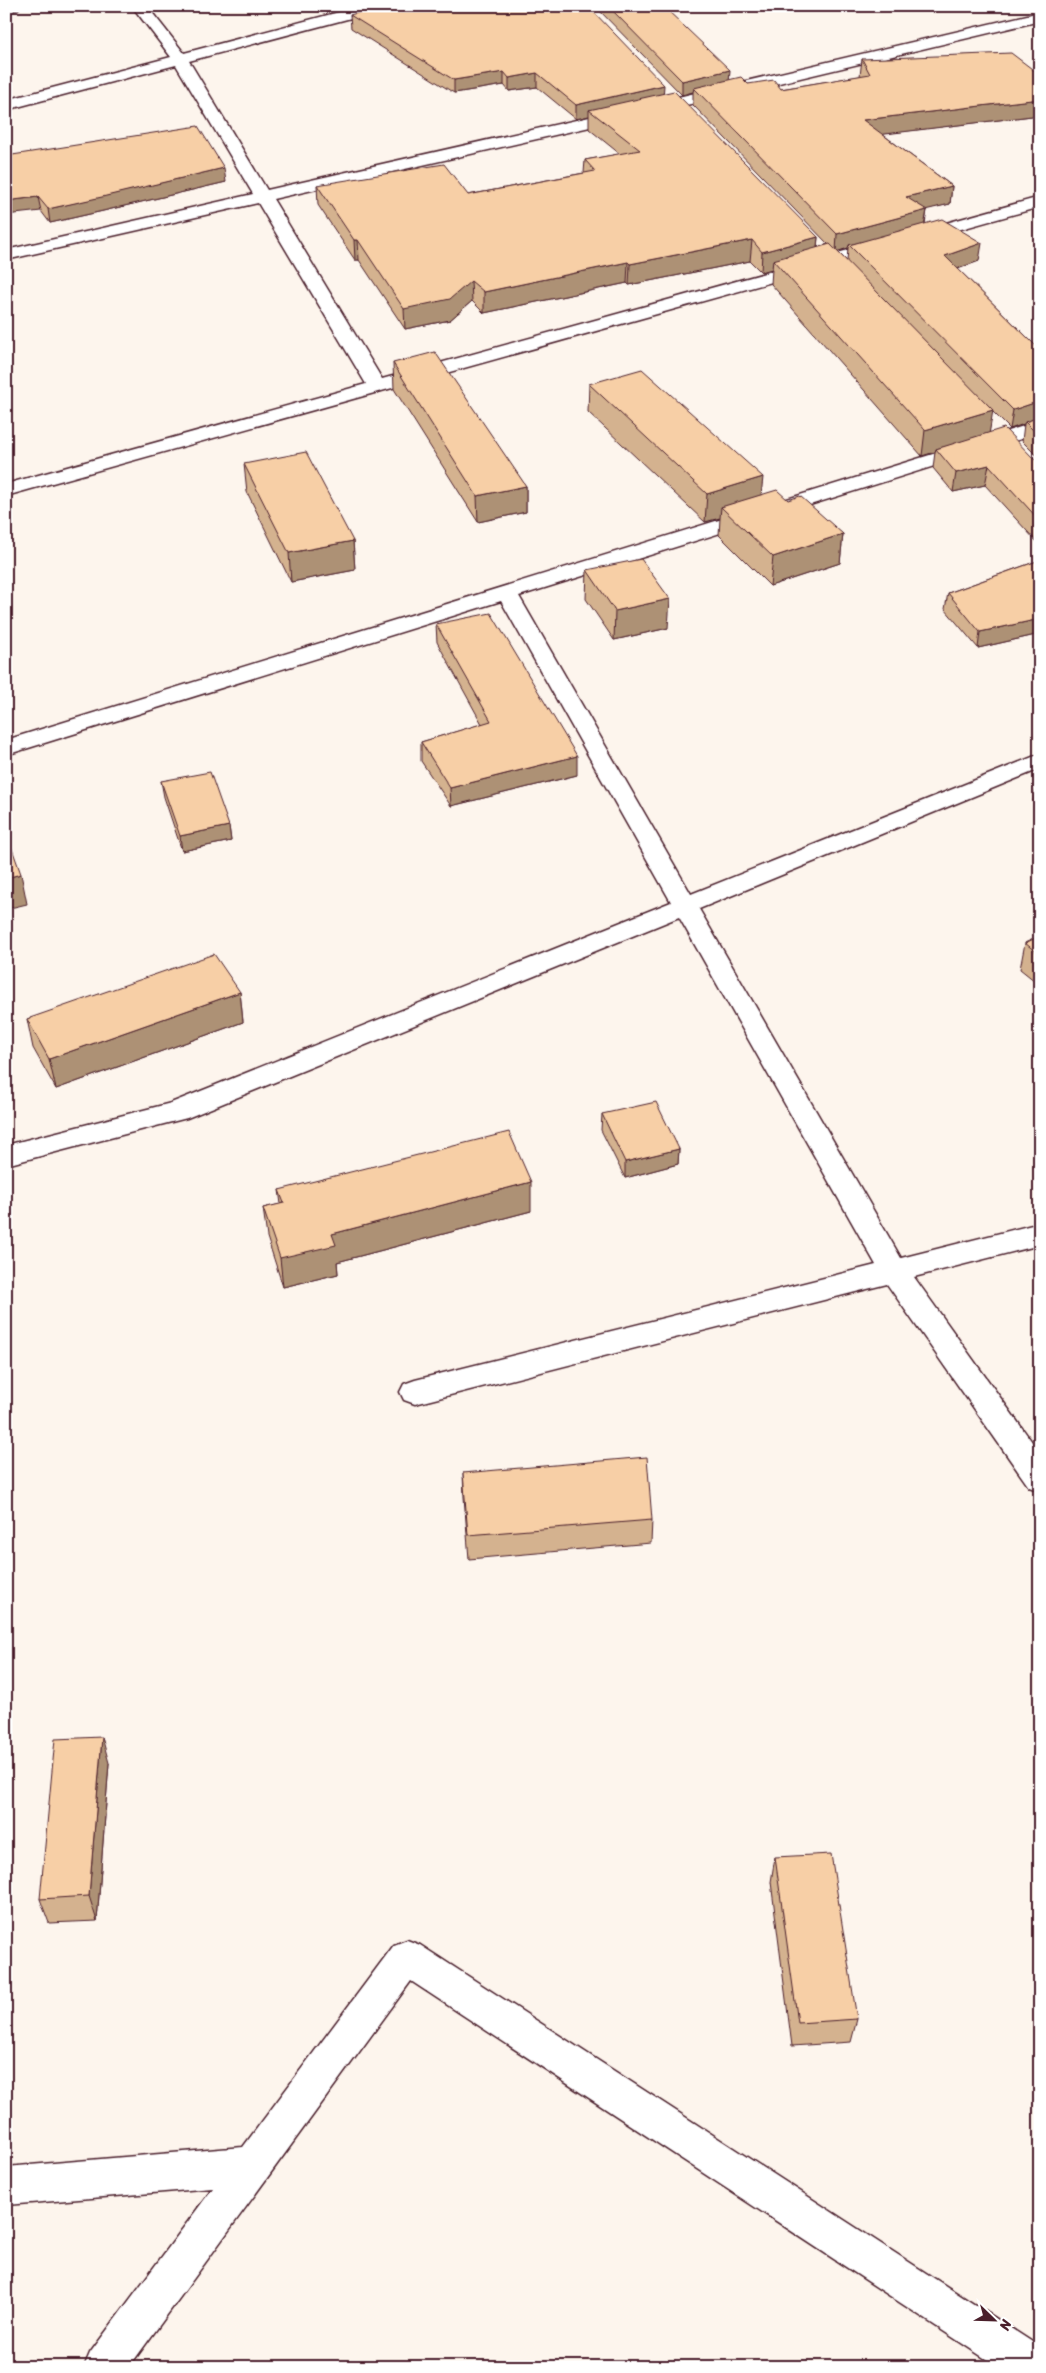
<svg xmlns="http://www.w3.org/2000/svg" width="1046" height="2373" viewBox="0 0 1046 2373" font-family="Sriracha,sans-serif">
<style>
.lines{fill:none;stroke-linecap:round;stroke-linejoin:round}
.minor-casing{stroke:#4a1f2b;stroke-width:3}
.minor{fill:#fff;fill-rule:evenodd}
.wall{fill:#d4b28f;stroke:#4a1f2b;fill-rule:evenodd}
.shaded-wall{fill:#ad9174;stroke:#4a1f2b}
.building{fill:#f7cfa6;stroke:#4a1f2b}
</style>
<rect width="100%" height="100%" fill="#fdf5ed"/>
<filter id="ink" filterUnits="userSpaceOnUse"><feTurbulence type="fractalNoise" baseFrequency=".02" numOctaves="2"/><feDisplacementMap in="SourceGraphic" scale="10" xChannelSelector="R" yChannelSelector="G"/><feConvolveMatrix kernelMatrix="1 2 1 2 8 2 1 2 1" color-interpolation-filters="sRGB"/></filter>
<g filter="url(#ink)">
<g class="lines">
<g class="minor-casing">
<g id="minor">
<path d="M6,6h14l-2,3 -12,3z"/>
<path d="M132,6h15l37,47 178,-47h25l-2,3 -196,52 78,129 411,-93 362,-85v9l-362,86 -405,92 109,180 658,-182v10l-1034,289v-12l360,-100 -108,-181 -252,57v-10l247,-56 -77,-129 -170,45v-10l165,-43z"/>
<path d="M1040,421v12l-521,163 172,298 349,-140v15l-341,140 202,349 139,-35v22l-126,32 126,176v38l-11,-4 -142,-203 -472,120 -11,-4 -4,-8 4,-8 11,-4 461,-115 -197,-348 -492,201 -181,47v-20l165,-42 500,-201 -170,-301 -495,154v-15z"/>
<path d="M407,1940l13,5 620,402v20h-42l-587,-386 -282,386h-45l6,-14 123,-165 -207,17v-38l237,-20 151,-202z"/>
</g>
</g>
<use href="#minor" class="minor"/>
</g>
<g class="wall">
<path d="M595,6h97l-24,5 61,69 19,4 33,5 79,-13 2,-17 178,56 -158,19 70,52 -2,18 -24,5 1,1 -2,14 54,37 -21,8 82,81v109l-18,-18 2,-17 -14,5 -18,-18 -3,22 46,27 5,1v81h-3l-52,-57 -32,7 -20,-24 2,-16 -13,4 -151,-172 1,-15 -11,3 -11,-11 -121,24 -2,-2 -143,30 -12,-12 -22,19 -45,9 -46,-69h-4l-37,-55 -1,-20 151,10 116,-22 1,-13 35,-6 -31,-25v-13l-13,3 -39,-32 -28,4 -5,-6 -50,8 -103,-65 -1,-13 314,78 154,144 -1,10 11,-3 -135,-139v-13l-11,3zM848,248l-1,13 -10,-10z"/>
<path d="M6,156l220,26 -123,29 -53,12 -9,-12z"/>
<path d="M393,363l133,123v26l-48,10 -84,-133z"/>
<path d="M589,384l172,110 27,6 55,34 -3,29 -70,23 -51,-51 1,-17 -15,4 -117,-110z"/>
<path d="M244,464l109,77 2,29 -64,12 -44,-90z"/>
<path d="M1040,560v74l-62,14 -33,-39 3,-16z"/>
<path d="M587,570l81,58 -54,12 -28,-41z"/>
<path d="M436,624l141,151 -126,31 -30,-45v-19l61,-18 -45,-82z"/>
<path d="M1040,773v36l-7,-8 6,-27z"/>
<path d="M161,781l68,45 2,15 -49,10 -18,-54z"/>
<path d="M1040,936v49l-20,-16 5,-26z"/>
<path d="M240,992l3,30 -187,67 -23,-41 -6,-29z"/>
<path d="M602,1114l77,35 -1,15 -53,14 -24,-48z"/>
<path d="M279,1190l252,21 -194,51 1,12 -55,13 -16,-50 -4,-29 18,-4z"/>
<path d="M463,1473l189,47 -1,23 -182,16 -5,-62z"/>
<path d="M109,1763l-12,158 -48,2 -9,-24z"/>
<path d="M775,1857l82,162 -6,23 -59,4 -21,-164z"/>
</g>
<g class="shaded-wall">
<path d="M657,6h35l-36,8z"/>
<path d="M730,70l-1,14 -35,4 -1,4 -11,3v-14z"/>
<path d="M504,72v13l-50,8v-13z"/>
<path d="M537,73v14l-28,4v-13z"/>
<path d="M664,85l-1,14 -74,11v6l-13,3v-14z"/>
<path d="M1040,99v16l-179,22 2,-17z"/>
<path d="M224,168l2,14 -123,29 -53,12 -2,-14z"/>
<path d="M952,186l-2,18 -46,11 2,-18z"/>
<path d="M38,197l3,14 -35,4v-14z"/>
<path d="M927,210l-3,17 -75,18 -1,3 -12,4 1,-18z"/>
<path d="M818,237l-2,20 -43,3 -1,9 -11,3 1,-20z"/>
<path d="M354,240h4l1,20h-4z"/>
<path d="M752,240l-2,21 -121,24 1,-21z"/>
<path d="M982,243l-3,18 -37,13 3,-18z"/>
<path d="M628,262l-1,21 -143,30v-21z"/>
<path d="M471,281l1,20 -22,19 -45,9 -1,-20z"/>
<path d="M1040,401v16l-15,5 -1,2 -14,5 3,-19z"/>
<path d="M993,410l-4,25 -53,14 -1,3 -13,4 3,-26z"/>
<path d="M989,465l-4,20 -32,7 3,-19z"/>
<path d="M763,477l-3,29 -39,1 -1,11 -15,4 2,-28z"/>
<path d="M526,486v26l-48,10 -1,-26z"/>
<path d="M1040,529v13h-3z"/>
<path d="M843,534l-3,29 -70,23 3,-29z"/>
<path d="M353,541l2,29 -64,12 -2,-29z"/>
<path d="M670,599l-2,29 -54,12 1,-29z"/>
<path d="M1040,619v15l-62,14 2,-16z"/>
<path d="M577,756v19l-126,31 -1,-18z"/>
<path d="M229,826l2,15 -49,10 -2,-15z"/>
<path d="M21,874l6,30 -21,5v-31z"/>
<path d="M240,992l3,30 -187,67 -7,-30z"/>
<path d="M679,1149l-1,15 -53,14v-16z"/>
<path d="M531,1182v29l-194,51 1,12 -55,13 -3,-29 52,-24z"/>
<path d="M102,1737l7,26 -12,158 -8,-25z"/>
</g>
<g class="building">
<path d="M381,6h207l76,79 -88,20 -39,-32 -28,5 -5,-6 -50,8 -104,-65z"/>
<path d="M608,6h55l67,64 -48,11z"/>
<path d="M1011,53l29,22v24l-177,21 89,66 -46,11 21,13 -90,24 -143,-146 47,-11 7,7 26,-4 7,9 89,-15 -8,-15z"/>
<path d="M674,91l144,146 -56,15 -10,-12 -122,24 -2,-2 -144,30 -13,-11 -21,18 -46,10 -46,-69h-4l-37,-55 127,-21 24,31 127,-24 -10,-11 55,-10 -51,-40z"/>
<path d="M198,126l26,42 -122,29 -54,12 -10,-12 -32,4v-45z"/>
<path d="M942,219l40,24 -37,13 95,94v51l-27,9 -164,-165z"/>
<path d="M830,244l163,166 -68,20 -152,-170z"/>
<path d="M435,352l91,134 -49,10 -84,-133z"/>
<path d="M642,369l121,108 -56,17 -118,-110z"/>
<path d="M1040,417v20l-15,-15z"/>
<path d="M1004,428l31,32 5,1v60l-51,-56 -33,8 -20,-24z"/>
<path d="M306,452l47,89 -64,12 -45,-89z"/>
<path d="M777,490l11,10 12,-4 43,38 -70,23 -52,-50z"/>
<path d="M641,559l29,40 -55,12 -28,-41z"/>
<path d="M1040,560v59l-60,13 -32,-39z"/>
<path d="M491,613l86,143 -127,32 -29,-46 70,-21 -55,-97z"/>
<path d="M210,772l19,54 -49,10 -19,-55z"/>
<path d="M6,832l15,42 -15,4z"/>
<path d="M1040,936v19l-15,-12z"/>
<path d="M214,954l26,38 -191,67 -22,-40z"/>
<path d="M656,1102l23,47 -54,13 -23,-48z"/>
<path d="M509,1132l22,50 -199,52 4,11 -56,13 -17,-50 21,-5 -5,-13z"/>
<path d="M647,1457l5,63 -184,15 -5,-62z"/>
<path d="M102,1737l-13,159 -49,3 15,-160z"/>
<path d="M831,1854l26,165 -59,4 -23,-166z"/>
</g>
</g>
<rect width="1046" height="2373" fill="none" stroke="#fff" stroke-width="25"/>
<rect x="12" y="12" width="1021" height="2348" fill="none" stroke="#4a1f2b" stroke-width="2" filter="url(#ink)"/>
<g transform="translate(994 2320) rotate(113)" stroke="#ffffff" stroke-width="4" paint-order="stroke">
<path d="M0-4L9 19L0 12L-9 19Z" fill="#4a1f2b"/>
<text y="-8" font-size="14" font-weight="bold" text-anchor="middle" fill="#4a1f2b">N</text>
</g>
</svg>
